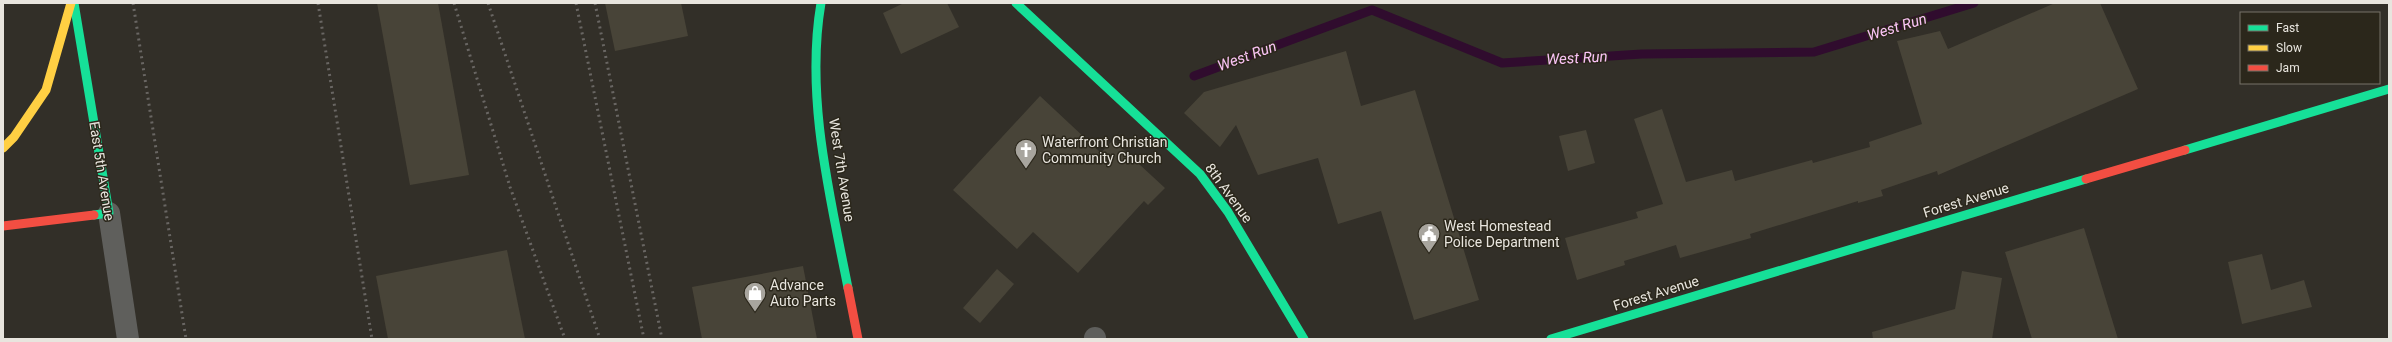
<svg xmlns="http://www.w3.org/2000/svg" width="2392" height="342" viewBox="0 0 2392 342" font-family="Roboto,sans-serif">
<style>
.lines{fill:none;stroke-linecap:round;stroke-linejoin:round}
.stream{stroke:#300c2e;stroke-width:9}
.building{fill:#484438}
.street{stroke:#5f5f5c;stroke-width:22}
.fast{stroke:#16e098;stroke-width:9}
.slow{stroke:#ffcf43;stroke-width:9}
.jam{stroke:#f24e42;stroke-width:9}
.rail{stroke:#696663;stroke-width:3;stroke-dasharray:2 4;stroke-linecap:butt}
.labels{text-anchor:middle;stroke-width:3;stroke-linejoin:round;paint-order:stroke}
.poi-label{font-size:14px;fill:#e8e5de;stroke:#2b271b;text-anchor:start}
.street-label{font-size:14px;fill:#e8e5de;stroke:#2b271b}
.water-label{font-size:15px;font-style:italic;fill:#fbc4f7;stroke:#2b271b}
</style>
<rect width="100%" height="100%" fill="#322f28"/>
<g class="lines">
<path class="stream" d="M1194,76l178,-66 130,53 140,-9 172,-2 160,-49"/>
</g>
<g class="building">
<path d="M377,3h61l31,172 -59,10z"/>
<path d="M605,3h76l7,33 -73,15z"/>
<path d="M904,3h43l12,24 -58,27 -18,-41z"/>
<path d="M2055,3h45l38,86 -200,86 -1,-4 -56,19 2,6 -25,7v-2l-108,33 1,4 -71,20 -4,-13 -52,16 1,4 -48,15 -12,-42 73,-20 -2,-6 27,-8 -29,-85 28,-10 24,73 46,-12 3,11 77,-21 1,3 57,-16 -1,-5 53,-18 -25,-83 43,-10 8,18z"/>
<path d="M1346,51l15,55 54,-16 64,210 -65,20 -33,-109 -43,13 -20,-66 -60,17 -22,-50 -16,22 -36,-34 20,-21z"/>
<path d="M1040,96l61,57 12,-13 52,48 -17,17 -4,-4 -66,72 -45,-41 -16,17 -64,-59z"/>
<path d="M1586,130l9,33 -27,8 -9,-35z"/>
<path d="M2084,228l34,111h-86l-27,-87z"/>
<path d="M507,250l18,89h-137l-12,-63z"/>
<path d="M2262,254l9,36 33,-10 8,27 -70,17 -14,-62z"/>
<path d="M803,266l14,73h-115l-10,-52z"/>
<path d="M997,269l17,15 -34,39 -17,-15z"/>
<path d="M1962,271l40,7 -10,61h-119l-1,-7 83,-23z"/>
</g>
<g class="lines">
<g class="street">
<path d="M109,213l19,126"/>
<path d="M1095,338v1"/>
</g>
<g class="fast">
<path d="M74,3l35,210 -15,2"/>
<path d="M821,3c-16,94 9,193 27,285"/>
<path d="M1016,3l184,171 28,38 76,127"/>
<path d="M2185,150l204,-61"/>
<path d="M1551,339l535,-160"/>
</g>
<path class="slow" d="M3,148l11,-11 32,-47 25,-87"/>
<g class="jam">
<path d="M2086,179l99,-29"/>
<path d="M3,226l91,-11"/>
<path d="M848,288l10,51"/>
</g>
<g class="rail">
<path d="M133,3l53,336"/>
<path d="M318,3l54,336"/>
<path d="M454,3l56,184 55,152"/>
<path d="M488,3l112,336"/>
<path d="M576,3l68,336"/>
<path d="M595,3l67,336"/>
</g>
</g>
<defs>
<g id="church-pin" transform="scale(1.15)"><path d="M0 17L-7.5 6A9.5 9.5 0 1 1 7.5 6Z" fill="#a8a59e" stroke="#2b271b"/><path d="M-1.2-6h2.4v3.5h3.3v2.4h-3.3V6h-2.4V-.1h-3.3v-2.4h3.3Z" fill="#fff"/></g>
<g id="civic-pin" transform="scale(1.15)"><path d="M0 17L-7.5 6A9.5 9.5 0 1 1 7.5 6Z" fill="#a8a59e" stroke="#2b271b"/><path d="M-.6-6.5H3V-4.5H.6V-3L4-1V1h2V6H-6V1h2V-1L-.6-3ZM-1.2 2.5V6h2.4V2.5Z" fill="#fff"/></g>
<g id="shop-pin" transform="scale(1.15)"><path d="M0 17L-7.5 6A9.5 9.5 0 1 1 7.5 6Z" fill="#a8a59e" stroke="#2b271b"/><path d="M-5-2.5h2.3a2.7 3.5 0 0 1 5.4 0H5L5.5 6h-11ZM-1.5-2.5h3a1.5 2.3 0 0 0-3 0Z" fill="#fff"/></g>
</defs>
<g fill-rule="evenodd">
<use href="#church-pin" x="1026" y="150"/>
<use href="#civic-pin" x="1429" y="234"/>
<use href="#shop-pin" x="755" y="293"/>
</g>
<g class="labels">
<g class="poi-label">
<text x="1042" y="147">Waterfront Christian<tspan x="1042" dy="16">Community Church</tspan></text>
<text x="1444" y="231">West Homestead<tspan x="1444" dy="16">Police Department</tspan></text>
<text x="770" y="290">Advance<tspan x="770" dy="16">Auto Parts</tspan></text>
</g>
<g class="street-label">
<text transform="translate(842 170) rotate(81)" y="5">West 7th Avenue</text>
<text transform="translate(102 171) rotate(81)" y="5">East 5th Avenue</text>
<text transform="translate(1229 193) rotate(54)" y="5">8th Avenue</text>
<text transform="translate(1966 200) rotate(-17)" y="5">Forest Avenue</text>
<text transform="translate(1656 293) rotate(-17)" y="5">Forest Avenue</text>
</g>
<g class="water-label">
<text transform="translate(1897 27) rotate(-17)" y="5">West Run</text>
<text transform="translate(1247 56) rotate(-20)" y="5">West Run</text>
<text transform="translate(1577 58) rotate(-3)" y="5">West Run</text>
</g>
</g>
<rect width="2392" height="342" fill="none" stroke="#e8e5de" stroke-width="8"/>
<rect x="2240" y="12" width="140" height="72" fill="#2b271b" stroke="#777369"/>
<rect x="2248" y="25" width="20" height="6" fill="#16e098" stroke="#777369"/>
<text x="2276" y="32" font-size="12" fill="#e8e5de">Fast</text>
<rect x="2248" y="45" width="20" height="6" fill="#ffcf43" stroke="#777369"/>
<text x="2276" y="52" font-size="12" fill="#e8e5de">Slow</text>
<rect x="2248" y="65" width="20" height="6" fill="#f24e42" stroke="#777369"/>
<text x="2276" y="72" font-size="12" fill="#e8e5de">Jam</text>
</svg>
